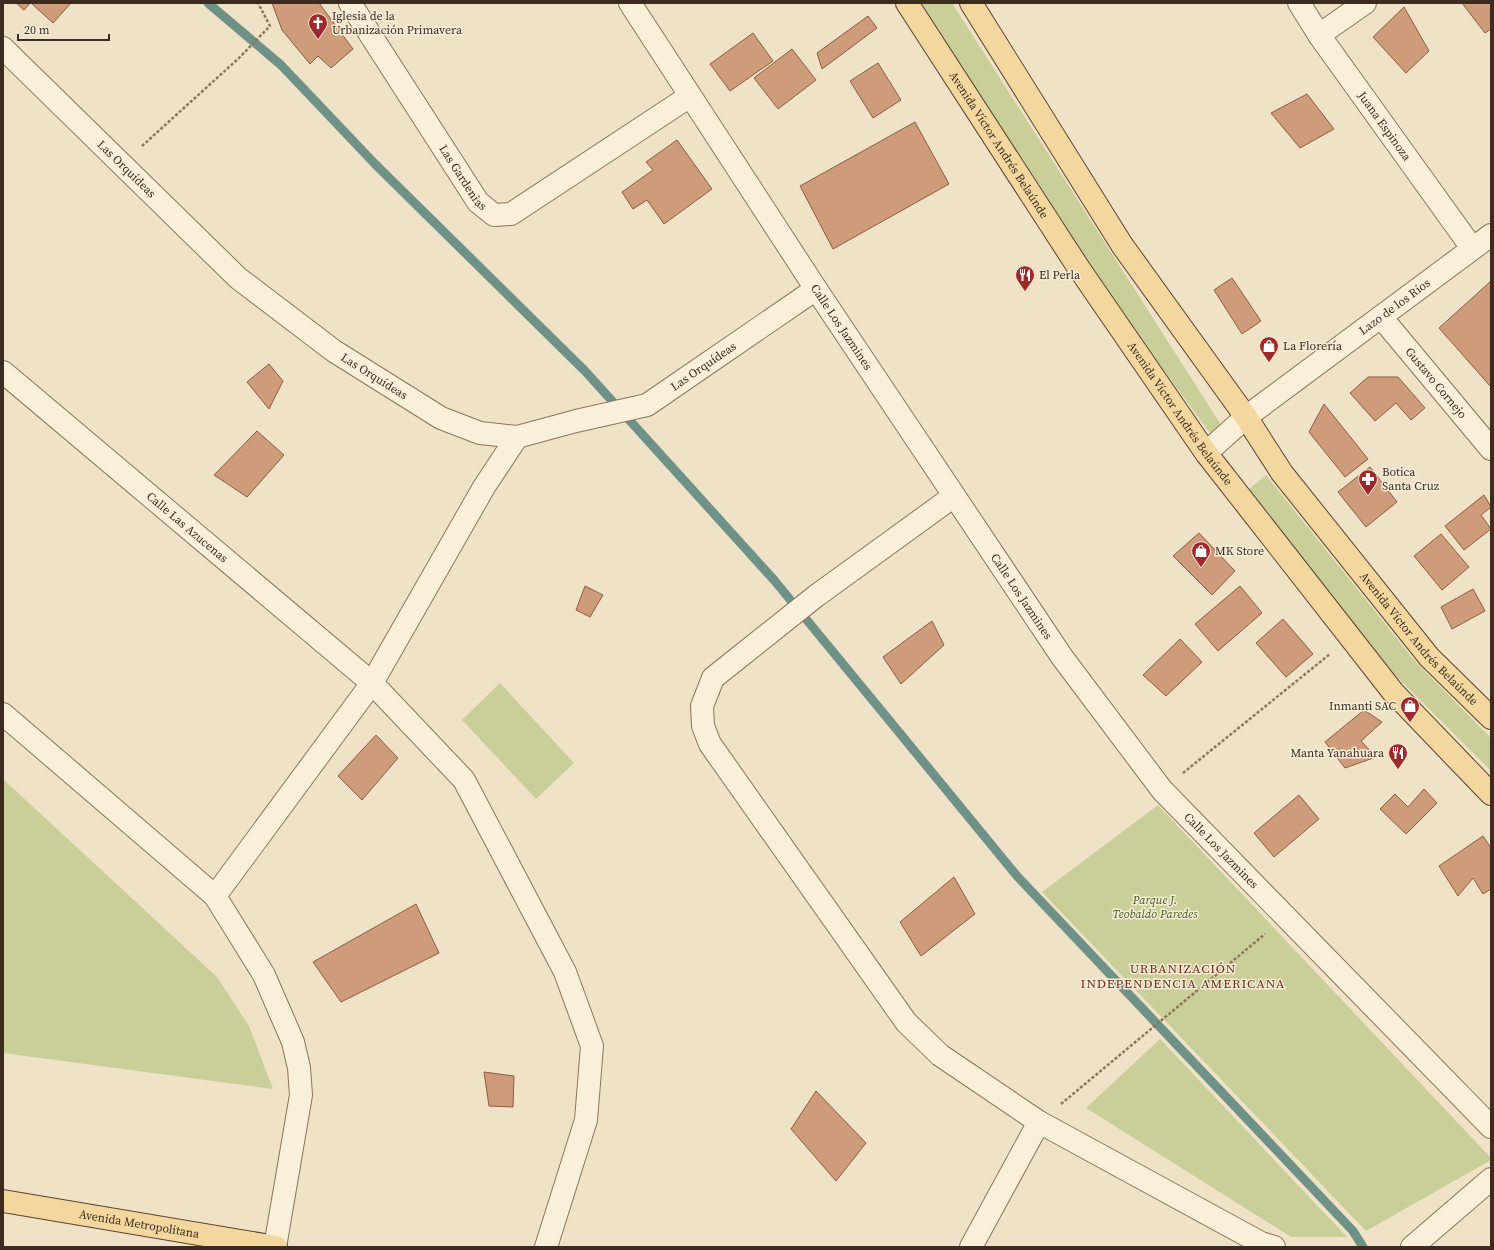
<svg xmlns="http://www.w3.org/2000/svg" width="1494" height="1250" viewBox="0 0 1494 1250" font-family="'Source Serif 4',serif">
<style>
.green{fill:#cacf9a}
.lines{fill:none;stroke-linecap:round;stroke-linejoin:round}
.stream{stroke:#6e9288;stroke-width:9}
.building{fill:#cf9c7b;stroke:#8c5c40}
.minor-casing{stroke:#8c745b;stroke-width:24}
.major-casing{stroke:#5a422f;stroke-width:24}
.path{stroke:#8c745b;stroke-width:2.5;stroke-dasharray:3 2;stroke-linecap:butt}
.minor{stroke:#faf0da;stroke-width:22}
.major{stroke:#f3d79e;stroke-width:22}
.labels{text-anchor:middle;stroke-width:3;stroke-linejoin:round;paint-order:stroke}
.poi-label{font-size:12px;fill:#3c2c1f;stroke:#f7edd6;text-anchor:start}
.street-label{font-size:12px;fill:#3c2c1f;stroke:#f7edd6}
.park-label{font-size:12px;font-style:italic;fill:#4d5925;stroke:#f7edd6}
.neighbourhood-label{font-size:13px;letter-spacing:1px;fill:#6a2c1d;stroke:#f7edd6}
</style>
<rect width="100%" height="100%" fill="#f0e2c7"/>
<g class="green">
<path d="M916,3h36l273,428 -13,5 -180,-244z"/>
<path d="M1266,475l148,185 77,78v33l-97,-97 -146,-184z"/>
<path d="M500,683l74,80 -38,36 -74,-79z"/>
<path d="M3,779l214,198 32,49 24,63 -270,-36z"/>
<path d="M1158,805l333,353v2l-125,71 -324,-339z"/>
<path d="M1160,1039l187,198h-56l-205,-129z"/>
</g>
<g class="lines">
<path class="stream" d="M208,3l73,62 94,99 210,207 189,209 243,296 336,355 10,16"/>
</g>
<g class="building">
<path d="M16,3h14l-6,7z"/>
<path d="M31,3h40l-18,20z"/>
<path d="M272,3h47l34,46 -22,19 -13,-12 -8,8 -28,-34z"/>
<path d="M1462,3h29v26l-6,4z"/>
<path d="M1404,7l25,44 -23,22 -33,-36z"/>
<path d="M868,16l9,12 -55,41 -5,-16z"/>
<path d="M753,33l20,28 -43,30 -20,-27z"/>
<path d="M792,49l24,31 -38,29 -24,-31z"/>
<path d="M878,63l23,37 -28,18 -23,-37z"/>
<path d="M1307,94l27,35 -34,19 -29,-35z"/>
<path d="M915,122l34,62 -116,65 -33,-63z"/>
<path d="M677,140l35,49 -48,35 -17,-24 -14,9 -11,-17 31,-22 -7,-8z"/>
<path d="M1232,278l29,43 -19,13 -28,-44z"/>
<path d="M1491,281v106l-52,-59z"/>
<path d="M269,364l14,17 -14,28 -22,-27z"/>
<path d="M1368,377h30l27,31 -14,12 -15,-17 -21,18 -25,-28z"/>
<path d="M1324,404l44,55 -23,18 -36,-45z"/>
<path d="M257,431l27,24 -37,42 -33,-22z"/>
<path d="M1370,467l27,35 -31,25 -28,-35z"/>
<path d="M1484,495l7,12 -10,8 10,14 -27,21 -19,-24z"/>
<path d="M1199,533l36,38 -23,24 -39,-39z"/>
<path d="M1441,534l28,33 -27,23 -28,-34z"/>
<path d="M585,586l18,9 -13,22 -14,-7z"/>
<path d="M1240,586l22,27 -44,38 -23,-27z"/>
<path d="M1473,589l12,22 -33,18 -11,-22z"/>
<path d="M1283,619l30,35 -27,23 -30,-34z"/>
<path d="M932,621l12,24 -43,39 -18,-27z"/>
<path d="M1180,639l22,23 -36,34 -23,-21z"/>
<path d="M1364,710l18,12 -21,19 15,16 -31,11 -20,-26z"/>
<path d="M376,735l22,23 -36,42 -24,-24z"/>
<path d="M1424,789l13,14 -31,31 -26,-25 15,-15 13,13z"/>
<path d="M1299,795l20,24 -45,38 -20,-24z"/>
<path d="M1483,836l8,12v41l-8,5 -10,-16 -15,18 -19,-30z"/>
<path d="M954,877l21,37 -54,42 -21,-34z"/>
<path d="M416,904l23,49 -98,49 -28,-40z"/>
<path d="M484,1072l30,4 -1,31 -24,-1z"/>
<path d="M816,1091l50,52 -30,38 -45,-52z"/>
</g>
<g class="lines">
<g class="minor-casing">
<g id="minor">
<path id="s1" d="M350,3l128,199 16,13 17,-1 179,-118"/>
<path id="s2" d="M630,3l186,286 246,368 100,133 329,337"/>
<path id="s3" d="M1299,3l20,32 153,213"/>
<path d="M1319,35l46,-32"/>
<path id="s4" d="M3,48l235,230 96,73 107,67 39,15 37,4 59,-16 71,-16 169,-116"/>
<path id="s5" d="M1381,317l110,132"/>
<path id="s6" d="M3,372l369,311 92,97 101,192 27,74 -6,74 -40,127"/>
<path id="s7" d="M1206,453l40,-36 245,-182"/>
<path d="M954,496l-138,100 -103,82 -11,28 1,20 7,18 196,278 34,33 99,67 222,121 13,4"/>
<path d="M3,714l212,182 49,79 29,67 6,26 2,27 -26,152"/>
<path d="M215,896l157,-213 112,-196 33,-50"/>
<path d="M971,1247l68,-125"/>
<path d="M1412,1247l79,-68"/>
</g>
</g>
<g class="major-casing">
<g id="major">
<path id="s8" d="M907,3l171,264 128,186 187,239 98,102"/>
<path id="s9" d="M971,3l151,242 124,172 36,56 147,184 62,61"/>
<path id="s10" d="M3,1201l273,46"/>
</g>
</g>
<g class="path">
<path d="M142,146l97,-88 31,-32 -12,-23"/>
<path d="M1183,773l147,-119"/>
<path d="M1061,1104l204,-170"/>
</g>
<use href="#minor" class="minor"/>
<use href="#major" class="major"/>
</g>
<defs>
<g id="church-pin" transform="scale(1)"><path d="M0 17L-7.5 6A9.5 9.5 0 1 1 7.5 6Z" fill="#9d292d" stroke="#f7edd6"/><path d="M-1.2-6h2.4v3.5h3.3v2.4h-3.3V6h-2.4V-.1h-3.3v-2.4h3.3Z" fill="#fff"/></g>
<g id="restaurant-pin" transform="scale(1)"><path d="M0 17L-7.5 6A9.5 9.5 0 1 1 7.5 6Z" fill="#9d292d" stroke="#f7edd6"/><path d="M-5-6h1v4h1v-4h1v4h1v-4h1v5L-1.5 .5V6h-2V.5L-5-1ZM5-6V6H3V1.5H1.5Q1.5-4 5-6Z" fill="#fff"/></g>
<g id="shop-pin" transform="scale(1)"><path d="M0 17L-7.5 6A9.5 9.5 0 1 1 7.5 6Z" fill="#9d292d" stroke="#f7edd6"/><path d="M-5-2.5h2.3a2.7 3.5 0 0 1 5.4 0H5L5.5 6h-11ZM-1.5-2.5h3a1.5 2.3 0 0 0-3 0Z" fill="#fff"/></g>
<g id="pharmacy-pin" transform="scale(1)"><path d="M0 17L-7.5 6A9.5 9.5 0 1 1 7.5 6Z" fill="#9d292d" stroke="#f7edd6"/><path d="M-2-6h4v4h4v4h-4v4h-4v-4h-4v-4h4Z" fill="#fff"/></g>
</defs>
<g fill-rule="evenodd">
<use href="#church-pin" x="318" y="23"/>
<use href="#restaurant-pin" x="1025" y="275"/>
<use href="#shop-pin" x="1269" y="346"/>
<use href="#pharmacy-pin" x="1368" y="479"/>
<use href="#shop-pin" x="1201" y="551"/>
<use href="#shop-pin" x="1410" y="706"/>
<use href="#restaurant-pin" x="1398" y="753"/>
</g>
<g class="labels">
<g class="poi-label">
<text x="332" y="20">Iglesia de la<tspan x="332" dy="14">Urbanización Primavera</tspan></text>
<text x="1039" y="279">El Perla</text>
<text x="1283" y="350">La Florería</text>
<text x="1382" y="476">Botica<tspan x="1382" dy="14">Santa Cruz</tspan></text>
<text x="1215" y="555">MK Store</text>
<text x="1396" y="710" text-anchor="end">Inmanti SAC</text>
<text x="1384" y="757" text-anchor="end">Manta Yanahuara</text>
</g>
<g class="street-label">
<text dy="4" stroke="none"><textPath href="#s3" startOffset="150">Juana Espinoza</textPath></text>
<text dy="4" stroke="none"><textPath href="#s8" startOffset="169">Avenida Víctor Andrés Belaúnde</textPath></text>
<text dy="4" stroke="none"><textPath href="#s4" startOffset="173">Las Orquídeas</textPath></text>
<text dy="4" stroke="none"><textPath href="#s1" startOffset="208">Las Gardenias</textPath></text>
<text dy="4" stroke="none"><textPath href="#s7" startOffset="239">Lazo de los Ríos</textPath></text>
<text dy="4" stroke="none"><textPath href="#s2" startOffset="387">Calle Los Jazmines</textPath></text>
<text dy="4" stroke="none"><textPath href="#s4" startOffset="857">Las Orquídeas</textPath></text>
<text dy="4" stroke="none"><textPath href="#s4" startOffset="497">Las Orquídeas</textPath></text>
<text dy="4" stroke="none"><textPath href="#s5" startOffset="86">Gustavo Cornejo</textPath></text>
<text dy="4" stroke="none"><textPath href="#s8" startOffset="493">Avenida Víctor Andrés Belaúnde</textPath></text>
<text dy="4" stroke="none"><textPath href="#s6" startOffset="241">Calle Las Azucenas</textPath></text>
<text dy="4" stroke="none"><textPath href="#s2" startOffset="711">Calle Los Jazmines</textPath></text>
<text dy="4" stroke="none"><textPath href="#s9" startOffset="779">Avenida Víctor Andrés Belaúnde</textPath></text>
<text dy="4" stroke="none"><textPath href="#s2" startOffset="1035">Calle Los Jazmines</textPath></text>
<text dy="4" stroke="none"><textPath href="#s10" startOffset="138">Avenida Metropolitana</textPath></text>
</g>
<g class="park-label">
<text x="1155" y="904">Parque J.<tspan x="1155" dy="14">Teobaldo Paredes</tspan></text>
</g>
<g class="neighbourhood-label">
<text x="1183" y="973">URBANIZACIÓN<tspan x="1183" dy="15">INDEPENDENCIA AMERICANA</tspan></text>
</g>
</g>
<rect width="1494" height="1250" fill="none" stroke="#3c2c1f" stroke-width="8"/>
<path d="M18 34v6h91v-6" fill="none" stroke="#3c2c1f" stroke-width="2"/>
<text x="24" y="34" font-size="12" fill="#3c2c1f" stroke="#f7edd6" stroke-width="3" paint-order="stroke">20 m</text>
</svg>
